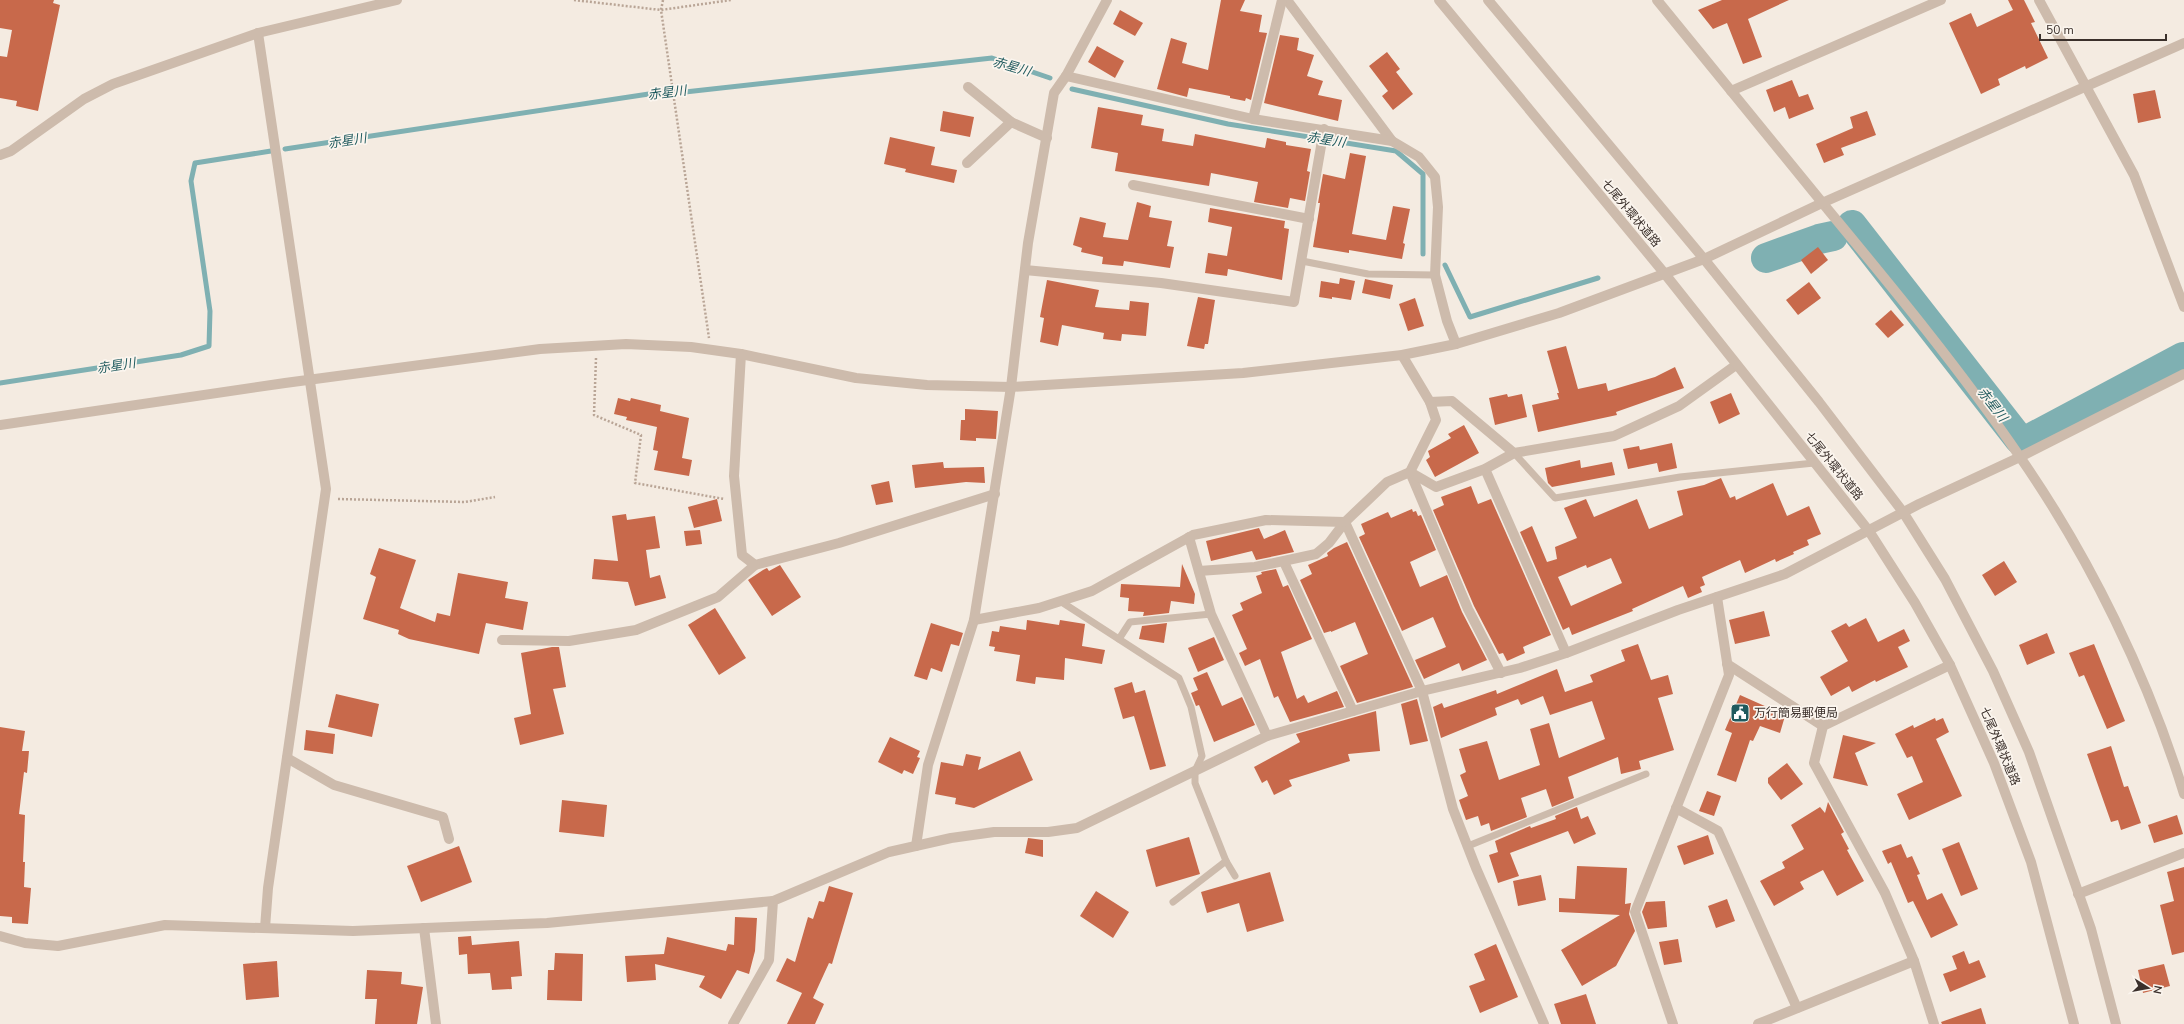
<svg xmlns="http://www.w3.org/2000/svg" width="2184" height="1024" viewBox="0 0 2184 1024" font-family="'Nunito Sans','Noto Sans JP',sans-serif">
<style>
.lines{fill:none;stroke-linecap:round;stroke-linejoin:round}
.stream{stroke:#7fb0b2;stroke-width:5}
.river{stroke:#7fb0b2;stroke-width:30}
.building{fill:#c8694b;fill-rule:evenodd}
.path{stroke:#b9a596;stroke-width:2.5;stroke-dasharray:2 2;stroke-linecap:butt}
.service{stroke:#cdbbac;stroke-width:7}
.minor{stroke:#cdbbac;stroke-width:10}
.tertiary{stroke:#cdbbac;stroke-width:10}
.labels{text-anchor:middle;stroke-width:3.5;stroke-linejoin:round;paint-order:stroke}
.street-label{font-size:12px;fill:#3b302b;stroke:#fbf5ee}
.poi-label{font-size:12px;fill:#3b302b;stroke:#fbf5ee;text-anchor:start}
.water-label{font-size:13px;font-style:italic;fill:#1f5a5e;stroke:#fbf5ee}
</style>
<rect width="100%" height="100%" fill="#f4ebe1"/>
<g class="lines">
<g class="stream">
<path d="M1072,89l156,35 168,27 27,23v80"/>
<path d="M285,149l377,-57h23l307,-34 58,20"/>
<path d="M1445,265l25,52 128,-39"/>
<path d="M0,383l181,-28 28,-9 1,-35 -19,-130 4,-18 76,-12"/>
</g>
<g class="river">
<path d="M1852,225l167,214h10l154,-82"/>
<path d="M1766,258l53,-19 14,-3"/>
</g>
</g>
<g class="building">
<path d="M0,0h54l-1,3 7,2 -22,106 -22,-5 1,-5 -17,-3v-42l7,1 5,-27 -12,-2z"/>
<path d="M1221,0h24l-5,11 22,4 -3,17 8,1 -16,67 -5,-2 -1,3 -15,-3v-2l-41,-8 -2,9 -30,-8 14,-51 16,5 -5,20 26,7z"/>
<path d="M1722,0h67l-41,19 14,38 -19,7 -16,-41 -14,6 -15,-19z"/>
<path d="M2008,0h16l11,22 -4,1 17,35 -22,11 -1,-3 -27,13 2,6 -19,9 -32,-71 22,-10 6,14 36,-17z"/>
<path d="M1120,10l23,13 -8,13 -22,-12z"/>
<path d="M1280,35l19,3 -2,12 17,5 -7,21 16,5 -5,14 24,5 -4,21 -74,-18z"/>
<path d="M1097,46l27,15 -9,17 -27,-16z"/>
<path d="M1387,52l13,17 -4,3 17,22 -20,16 -11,-14 6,-5 -19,-25z"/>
<path d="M1792,80l7,17 9,-3 6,15 -25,10 -4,-12 -11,5 -8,-22z"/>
<path d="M2155,90l6,28 -23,5 -5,-29z"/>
<path d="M1098,107l45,8 -2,10 23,4 -2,12 31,5 2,-12 70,14 2,-10 19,4v3l25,4 -4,22 3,1 -5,29 -15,-3 -2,10 -34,-6 4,-20 -47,-9 -2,13 -94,-15 3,-18 -27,-5z"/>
<path d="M943,111l31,6 -4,20 -30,-6z"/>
<path d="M1867,111l9,24 -35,13 3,7 -20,8 -8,-19 37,-16 -3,-11z"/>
<path d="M890,137l45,10 -4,18 26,5 -3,13 -49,-11 1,-3 -22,-5z"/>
<path d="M1350,153l16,3 -14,78 34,6 7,-34 17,3 -7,34 2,1 -3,15 -53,-9v3l-36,-6 6,-37 1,-7h-2l5,-29 22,5z"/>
<path d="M1137,202l14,4 -2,11 23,4 -5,25 7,1 -4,21 -46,-7 -1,5 -21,-2 1,-7 -22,-5 1,-4 -9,-3 7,-28 26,6 -3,14 25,3z"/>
<path d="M1210,208l75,13 -1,7 5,1 -7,51 -54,-11 -1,7 -22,-3 3,-20 19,3 5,-29 -24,-5z"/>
<path d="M1818,247l10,13 -17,14 -10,-14z"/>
<path d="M1340,278l15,3 -4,19 -19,-3v2l-13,-2 2,-16 18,3z"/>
<path d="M1365,279l28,6 -3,14 -28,-6z"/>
<path d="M1047,280l52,10 -4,17 34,3 1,-9 19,2 -3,33 -24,-2 -1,7 -18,-2 1,-6 -42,-8 -4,21 -18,-4 4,-24 -4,-1z"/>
<path d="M1809,282l12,16 -23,17 -12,-15z"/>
<path d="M1198,297l17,3 -7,44h-3l-1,5 -17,-3z"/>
<path d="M1415,298l9,28 -16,5 -9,-27z"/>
<path d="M1891,310l13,15 -16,13 -13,-14z"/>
<path d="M1566,346l12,43 28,-6 2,8 47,-14 20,-10 9,21 -68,24 1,3 -79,17 -6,-27 27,-6 -2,-6h2l-12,-42z"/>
<path d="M1731,393l9,21 -21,10 -9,-22z"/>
<path d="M1507,394l1,3 14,-3 5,23 -32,8 -6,-27z"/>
<path d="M618,398l12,3 1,-3 30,7 -1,6 29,7 -7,40 10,2 -3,16 -35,-6 4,-19 -5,-1 4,-23 -31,-7 1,-3 -13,-3z"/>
<path d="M965,409l33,2 -2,28 -20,-1v3l-16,-1 1,-20h4z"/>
<path d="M1464,425l15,28 -44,24 -9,-17 4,-3 -2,-6 23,-13 -3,-4z"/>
<path d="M1672,443l5,25 -18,4 -2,-9 -29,6 -5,-20 16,-3 1,4z"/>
<path d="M1580,460l1,8 31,-6 3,13 -63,12 -4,-4 -3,-15z"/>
<path d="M943,462l1,6 40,-1 1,16 -19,-1 -51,6 -3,-23z"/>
<path d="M1721,478l9,20 5,-2 1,4 37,-17 14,33 22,-10 12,28 -14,6 2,5 -16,7 1,2 -18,8 -1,-3 -30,14 -5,-13 -38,17 3,8 -5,2 2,5 -14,6 -5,-12 -51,23 1,2 -61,24 -3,-8 -6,3 -43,-98 12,-6 15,36 10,-3 -2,-12 22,-9 -13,-30 22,-9 8,18 43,-18 12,30 34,-14 -6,-24 27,-6zM1611,558l11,25 -51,23 -13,-29 28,-12 1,3z"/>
<path d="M889,481l4,21 -17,3 -5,-20z"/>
<path d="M1471,486l7,18 13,-5 60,136 -28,12 2,6 -18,8 -4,-8 -4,1 -25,-48 -41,-96 11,-5 -3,-8z"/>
<path d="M717,499l5,22 -28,7 -6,-21z"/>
<path d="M1412,509l1,3 3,-1 2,5 3,-1 15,35 -26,12 10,25 27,-12 15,37 25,48 -25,11 -3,-8 -35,16 -9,-19 31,-13 -13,-30 -31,14 -43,-94 6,-3 -4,-10 27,-12 3,6z"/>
<path d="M626,514l1,6 28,-4 5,32 -14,2 4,28 10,-3 6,23 -31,8 -7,-24 -36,-3 2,-20 24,2 -6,-45z"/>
<path d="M1259,528l5,11 21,-9 9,22 -38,8 -4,-9 -41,10 -5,-20z"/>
<path d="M700,530l2,14 -16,2 -2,-15z"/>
<path d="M1347,542l66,145 -56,16 -17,-37 28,-12 -13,-32 -24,10v-1l-7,2 -24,-53 12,-6 -4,-9 20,-9 -1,-3 7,-5z"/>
<path d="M379,548l37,12 -16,48 35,14 2,-9 13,3 8,-43 50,9 -3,16 23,4 -5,28 -37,-7 -7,31 -70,-15 -11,-5 1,-4 -36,-11 13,-42 -6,-3z"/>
<path d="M2004,561l13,21 -22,14 -13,-21z"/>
<path d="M1182,564l13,30 -1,10 -23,-3 -2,12 -26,3 1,-4 -16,-1 1,-13 -9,-1 1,-13 59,3z"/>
<path d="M780,565l21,32 -29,19 -24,-36 15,-10 4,-2 2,3z"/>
<path d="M1276,569l7,18 5,-2 24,54 -31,13 16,47 7,-4 4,8 29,-12 7,16 -54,15 -12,-26 -4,2 -14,-39 -15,7 -6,-13 8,-4 -15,-34 11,-5 -3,-7 22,-10 -6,-17 6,-2 -1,-2z"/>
<path d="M715,608l31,50 -27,17 -31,-50z"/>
<path d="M1764,611l6,25 -35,8 -6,-24z"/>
<path d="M1866,618l12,24 26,-13 6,12 -12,6 10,20 -32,15 -1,-2 -23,12 -3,-6 -18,10 -11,-19 28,-16 -17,-30 15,-8 3,4z"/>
<path d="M1027,620l32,5 1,-5 25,4 -3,22 23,4 -3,14 -37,-6 -1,22 -28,-3 -1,7 -19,-3 4,-26 -26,-4 1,-4 -6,-1 3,-15 7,1 1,-6 26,4z"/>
<path d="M931,623l32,10 -4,13 -8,-2 -9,28 -11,-4 -4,12 -13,-4z"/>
<path d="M1167,623l-3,20 -25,-4 3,-13z"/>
<path d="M2047,633l8,20 -28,12 -8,-20z"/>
<path d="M1214,637l10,23 -26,12 -10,-24z"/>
<path d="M1638,644l13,36 17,-5 5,19 -15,4 16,52 -35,11 2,8 -20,5 -3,-17 -50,20 6,21 -22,9 -6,-18 -25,9 6,19 -36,14 -2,-8 -8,3 -3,-10 -12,4 -7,-20 9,-4 -8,-21 6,-3 -7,-23 28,-8 12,39 41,-15 -10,-36 19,-6 10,35 46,-19 -13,-38 -42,14 -7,-19 -22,9 -3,-6 -23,9 2,7 -56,23 -8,-31 9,-4 2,5 52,-18 1,4 60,-25 8,23 28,-10 -3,-7 35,-14 -4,-11z"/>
<path d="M2094,644l31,77 -18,8 -23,-54 -5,2 -10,-24z"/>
<path d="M552,647h7l7,40 -13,2 11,45 -44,11 -6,-27 17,-4 -10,-61z"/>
<path d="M1207,672l15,34 20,-9 13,28 -41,17 -15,-37 -3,1 -5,-13 7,-3 -5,-12z"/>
<path d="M1132,682l3,11 10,-3 21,76 -16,4 -16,-54 -11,3 -9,-31z"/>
<path d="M336,694l43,10 -7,33 -44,-10z"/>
<path d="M1740,695l27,12 -1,2 19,7 -5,17 -20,-7 -7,15 -3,-1 -14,42 -19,-7 15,-42 -7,-3z"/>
<path d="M1417,699l11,42 -18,4 -9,-41z"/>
<path d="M1376,711l4,40 -32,3 2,7 -61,19 3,6 -18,9 -7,-15 -5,3 -8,-16 46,-25 -4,-8z"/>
<path d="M1935,718l1,3 7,-3 6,14 -13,7 26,57 -53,24 -12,-26 26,-12 -11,-26 -5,2 -12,-24 18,-9 1,3z"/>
<path d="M0,727l25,4 -3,20h7l-2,22 -3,-1 -5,42 6,1 -2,47h2l-1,25 7,1 -3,36 -16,-1v-6l-12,-1z"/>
<path d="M306,730l29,4 -2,20 -29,-4z"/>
<path d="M1843,735l33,8 -21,10 13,33 -35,-8z"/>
<path d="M890,737l30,14 -3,6 3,1 -7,16 -9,-4 -2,4 -24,-12z"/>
<path d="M2111,746l13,41 4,-1 13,37 -20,7 -3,-10 -7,2 -24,-68z"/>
<path d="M1020,751l13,29 -59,28 -19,-4 1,-6 -21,-4 6,-32 22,4 3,-12 15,3 -3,13z"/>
<path d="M1787,763l16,21 -22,16 -13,-17v-5z"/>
<path d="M1707,791l14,5 -7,20 -15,-5z"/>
<path d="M562,800l45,5 -3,32 -45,-5z"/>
<path d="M1828,802l16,30 -3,2 8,15 -2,1 17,31 -27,15 -14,-26 -23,12 4,7 -30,17 -14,-25 25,-13 -3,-6 22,-13 -13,-24 29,-18 5,6z"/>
<path d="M1577,807l4,12 7,-3 8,18 -22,10 -6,-13 -58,22 9,23 -21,7 -9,-28 9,-3 -3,-11 35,-15 1,2 25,-9 -1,-3z"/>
<path d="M2177,815l6,19 -29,9 -6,-18z"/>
<path d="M1708,835l6,19 -30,11 -7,-19z"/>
<path d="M1189,837l11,37 -44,13 -10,-37z"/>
<path d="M1028,838l15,2v17l-18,-4z"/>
<path d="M1959,842l19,47 -17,7 -19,-47z"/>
<path d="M1901,844l6,14 5,-2 8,18 -3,1 10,25 15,-7 16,32 -27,13 -18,-37 -5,2 -17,-41 -3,2 -6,-13z"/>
<path d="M459,846l13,36 -51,20 -14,-36z"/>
<path d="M1577,866l50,2 -2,36 6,-1 -2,11 6,17 -19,35 -34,20 -21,-36 59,-35 -61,-3v-14l16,1z"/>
<path d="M2184,867v85l-12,3 -12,-50 14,-4 -7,-29z"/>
<path d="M1270,872l14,49 -37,11 -8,-29 -32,10 -6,-21z"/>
<path d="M1541,875l5,25 -28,6 -5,-25z"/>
<path d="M829,886l24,7 -21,71 -3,-1 -16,35 11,6 -9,20h-28l15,-31 -26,-12 11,-23 8,4 13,-45 5,2 6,-18 5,1z"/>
<path d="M1096,891l33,21 -16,26 -33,-22z"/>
<path d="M1727,899l8,22 -19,7 -8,-22z"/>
<path d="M1665,901l2,26 -19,2 -6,-17 4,-10z"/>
<path d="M735,917l22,1 -2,33 -6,23 -12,-4 -16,29 -22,-12 6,-11 -50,-12 1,16 -29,2 -2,-26 39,-2 3,-17 59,14 2,-7 6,1z"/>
<path d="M471,936l1,9 47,-4 3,35 -11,1 1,12 -20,1 -2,-17 -22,1 -1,-20 -8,1 -1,-18z"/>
<path d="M1678,939l4,23 -18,3 -5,-23z"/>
<path d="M1496,944l22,53 -38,16 -11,-27 16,-6 -11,-26z"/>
<path d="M1964,951l5,13 10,-4 7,17 -36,15 -7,-18 14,-5 -5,-13z"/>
<path d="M555,953l28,1 -1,47 -35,-1 1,-30h6z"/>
<path d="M277,961l2,36 -33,3 -3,-36z"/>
<path d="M2164,964l6,22 -27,7 -5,-23z"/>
<path d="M367,970l35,2 -1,12 22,3 -6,37h-42l2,-25h-12z"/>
<path d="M1586,994l10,30h-35l-7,-20z"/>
<path d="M1981,1008l5,16h-44l-1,-2z"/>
</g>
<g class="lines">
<g class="path">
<path d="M574,0l87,10 70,-10"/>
<path d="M663,0l-2,10 48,328"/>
<path d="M596,358l-2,57 47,20 -6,48 89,16"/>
<path d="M338,499l127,3 30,-5"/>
</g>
<g class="service">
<path d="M1302,261l66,13 67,1"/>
<path d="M1514,453l41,45 125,-21 134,-14"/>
<path d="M1060,601l119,77 12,29 11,49 -7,15v12l31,78 9,15"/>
<path d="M1119,639l11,-17 81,-8"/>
<path d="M1468,846l178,-72"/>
<path d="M1173,902l53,-41"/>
</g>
<g class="minor">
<path d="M1287,0l105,141"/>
<path d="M1657,0c56,68 111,137 168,206 67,81 135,163 195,251 70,101 128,220 164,337"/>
<path d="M258,33l68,456 -58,399 -3,40"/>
<path d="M1066,76l187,43 139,22 27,16 16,20 3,30 -3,68 12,46 9,23"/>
<path d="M968,87l43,35"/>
<path d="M1731,91l210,-91"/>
<path d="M1253,119l29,-119"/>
<path d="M0,155l11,-4 73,-52 29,-15 145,-51 139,-33"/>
<path d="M967,163l44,-41 36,16"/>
<path d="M1133,185l176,34"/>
<path d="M1025,270l136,13 133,19 30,-173"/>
<path d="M741,354l-7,122 8,79 13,10 84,-22 156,-49"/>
<path d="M1430,402l22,-1 62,52 100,-17 65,-30 57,-41"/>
<path d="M1485,469l81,184"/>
<path d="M1410,472l58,137 33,64"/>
<path d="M1410,472l26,15 49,-18 29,-16"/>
<path d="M1189,537l22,77 56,122"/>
<path d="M1284,562l69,149"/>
<path d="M1199,571l56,-4 61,-13 13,-11 16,-21 77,169 31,118 23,59 68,156"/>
<path d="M974,620l65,-12 53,-17 101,-56 73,-15 79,2 42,-40 23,-10 26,-52 -6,-18 -28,-47"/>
<path d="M502,640l67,1 67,-11 82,-33 37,-32"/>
<path d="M1727,664l96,62"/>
<path d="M287,758l47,27 109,32 6,22"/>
<path d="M1676,808l42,23 79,177"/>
<path d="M916,846l12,-81 46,-145 37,-233 17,-144 26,-150 12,-17 41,-76"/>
<path d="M2078,894l106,-41"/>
<path d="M424,928l12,96"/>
<path d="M733,1024l36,-64 4,-59 116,-49 62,-14 43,-6h54l29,-4 190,-92 155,-45 98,-23 46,-15 112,-43 107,-36 134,-70 101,-47 164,-83"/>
<path d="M1673,1024l-38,-112 94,-237 -12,-78"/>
<path d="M1758,1024l156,-63"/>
<path d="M1934,1024l-20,-63 -29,-68 -71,-130 9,-37 127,-61"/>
</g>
<g class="tertiary">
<path d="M1439,0l226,274 204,257 46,72 35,62 44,98 37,99 43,162"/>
<path d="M1488,0l216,259 115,143 84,110 42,67 48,92 36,81 62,177 25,95"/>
<path d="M2039,0l95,175 50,132"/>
<path d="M0,425l285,-42 255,-34 86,-5 65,3 50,7 115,24 71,7 84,2 232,-14 159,-18 54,-11 103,-31 145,-54 118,-56 362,-160"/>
<path d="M0,936l25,7 33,3 107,-21 188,6 194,-8 226,-22"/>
</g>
</g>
<defs>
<g id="civic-square" transform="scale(1)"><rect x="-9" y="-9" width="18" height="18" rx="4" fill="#1f5a5e" stroke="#fbf5ee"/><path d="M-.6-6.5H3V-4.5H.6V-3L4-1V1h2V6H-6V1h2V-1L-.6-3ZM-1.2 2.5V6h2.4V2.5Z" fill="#fff"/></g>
</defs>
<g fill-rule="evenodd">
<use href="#civic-square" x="1740" y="713"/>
</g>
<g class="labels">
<g class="street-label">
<text transform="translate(1631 213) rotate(50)" y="4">七尾外環状道路</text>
<text transform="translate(1834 466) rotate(51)" y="4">七尾外環状道路</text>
<text transform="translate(2000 746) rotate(67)" y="4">七尾外環状道路</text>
</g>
<g class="poi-label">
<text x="1754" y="717">万行簡易郵便局</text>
</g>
<g class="water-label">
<text transform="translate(1012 66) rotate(16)" y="5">赤星川</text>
<text transform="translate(667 92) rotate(-7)" y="5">赤星川</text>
<text transform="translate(1326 139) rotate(9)" y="5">赤星川</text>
<text transform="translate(347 140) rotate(-9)" y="5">赤星川</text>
<text transform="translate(116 365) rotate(-9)" y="5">赤星川</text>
<text transform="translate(1993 404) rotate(52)" y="5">赤星川</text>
</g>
</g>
<g transform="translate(2148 988) rotate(101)" stroke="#fbf5ee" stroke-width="3" paint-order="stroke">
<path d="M0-3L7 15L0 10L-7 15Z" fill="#3b302b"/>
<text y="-6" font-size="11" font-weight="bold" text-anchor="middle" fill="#3b302b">N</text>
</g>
<path d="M2040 34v6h126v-6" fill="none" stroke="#3b302b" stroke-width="2"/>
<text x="2046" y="34" font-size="12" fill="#3b302b" stroke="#fbf5ee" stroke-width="3" paint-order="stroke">50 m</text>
</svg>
